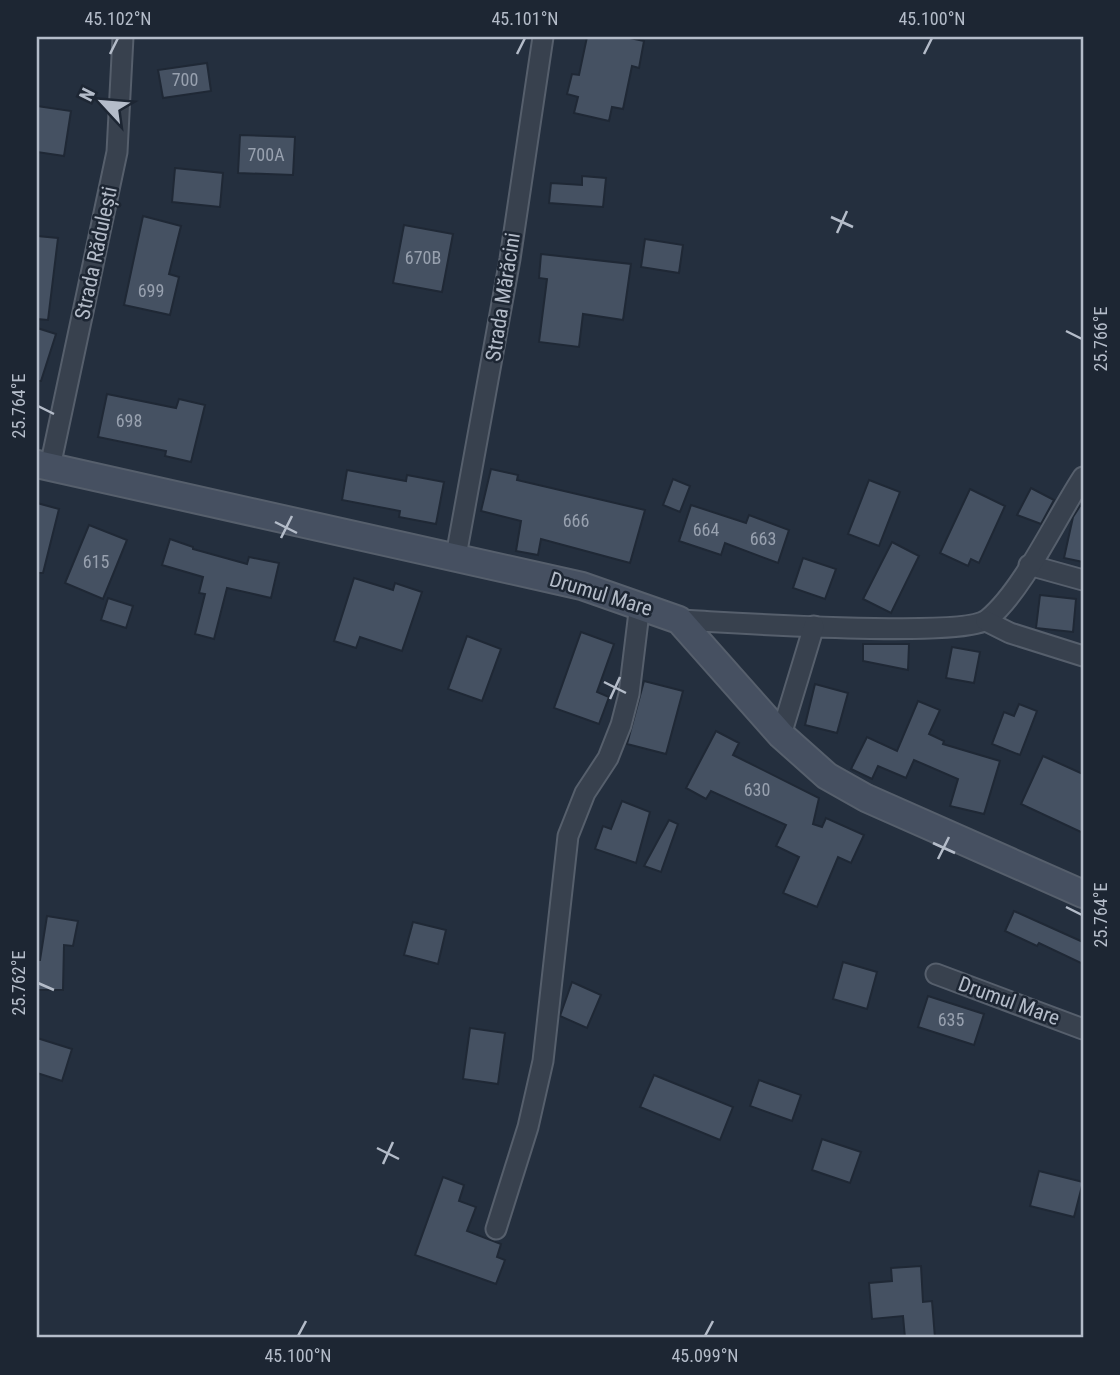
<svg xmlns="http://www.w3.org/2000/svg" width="1120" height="1375" viewBox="0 0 1120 1375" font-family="'Roboto Condensed',sans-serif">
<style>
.building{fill:#455162;stroke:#1f2835;stroke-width:2}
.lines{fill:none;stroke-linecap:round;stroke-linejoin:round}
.street-casing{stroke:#565f6c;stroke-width:23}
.secondary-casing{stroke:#565f6c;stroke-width:30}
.street{stroke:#38414e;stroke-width:19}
.secondary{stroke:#465061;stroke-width:26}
.ticks{fill:none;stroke:#b4bcc9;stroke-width:2.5}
.labels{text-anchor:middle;stroke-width:5;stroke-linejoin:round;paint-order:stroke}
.number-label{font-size:18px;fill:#98a1af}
.street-label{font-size:21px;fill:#b4bcc9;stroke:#1d2633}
.neatline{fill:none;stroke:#b4bcc9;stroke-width:2.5}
.ticks-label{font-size:18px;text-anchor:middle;fill:#b4bcc9}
</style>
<rect width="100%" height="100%" fill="#242f3e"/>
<g class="building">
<path d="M587,37h38l19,4 -5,27 -7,-2 -9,43 -11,-2 -3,14 -35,-8 4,-16 -11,-3 5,-20 7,1z"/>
<path d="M207,63l4,28 -48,7 -5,-28z"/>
<path d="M37,106l34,5 -7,45 -27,-4z"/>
<path d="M240,135l55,2 -2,38 -55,-2z"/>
<path d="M175,168l48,5 -3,34 -48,-5z"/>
<path d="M582,176l24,2 -3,29 -54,-4 2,-20 31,2z"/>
<path d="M143,216l38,10 -12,48 10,3 -9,38 -46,-10z"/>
<path d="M404,225l49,9 -11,58 -49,-9z"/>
<path d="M37,236l21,2 -10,82 -11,-1z"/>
<path d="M645,239l38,6 -4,28 -38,-6z"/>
<path d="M541,254l90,10 -8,56 -40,-6 -4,33 -40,-5 8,-63 -8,-1z"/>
<path d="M37,328l19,6 -15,47h-4z"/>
<path d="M107,394l69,14 3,-9 26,6 -14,57 -26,-6 1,-5 -68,-14z"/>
<path d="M491,469l27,6 -1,5 128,30 -15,53 -89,-24 -3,16 -22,-4 5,-30 -40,-10z"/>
<path d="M347,470l59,11 1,-6 37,7 -8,42 -37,-7 1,-6 -58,-11z"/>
<path d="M673,479l17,7 -10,26 -17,-7z"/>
<path d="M869,480l31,12 -21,54 -31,-12z"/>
<path d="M1031,488l23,12 -13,24 -24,-9z"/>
<path d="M970,489l35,17 -26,57 -8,-4 -3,7 -28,-13z"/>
<path d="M37,503l22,6 -16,64h-6z"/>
<path d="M691,505l55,18 3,-8 40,15 -11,33 -53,-20 -4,12 -42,-14z"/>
<path d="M1080,506h3v56l-19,-4 9,-41z"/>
<path d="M89,525l38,15 -24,59 -38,-16z"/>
<path d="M170,539l23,8v2l54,15 2,-7 30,6 -8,35 -44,-10 -13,51 -19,-5 10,-40 -6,-1 4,-16 -41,-12z"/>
<path d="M892,542l27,14 -28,57 -28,-14z"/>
<path d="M803,558l33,11 -11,30 -32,-11z"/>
<path d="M354,578l39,12 2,-7 27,9 -20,59 -42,-14 -4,11 -22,-7z"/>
<path d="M1040,595l36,4 -3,33 -37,-4z"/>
<path d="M108,598l25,8 -7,22 -25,-8z"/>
<path d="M581,632l33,12 -17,48 12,5 -10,27 -45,-16z"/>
<path d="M467,636l34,13 -19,52 -34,-12z"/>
<path d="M863,644h46l-1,26 -45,-9z"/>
<path d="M952,647l28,5 -6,31 -28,-5z"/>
<path d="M644,681l39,10 -17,63 -39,-10z"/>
<path d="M815,684l33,9 -11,40 -32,-8z"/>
<path d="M918,701l22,9 -11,24 15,7 -1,3 57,17 -16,53 -34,-8 8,-27 -44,-19 -8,18 -28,-12 -6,13 -21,-10 16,-32 30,14z"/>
<path d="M1019,704l18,7 -17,44 -28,-11 12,-32 10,4z"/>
<path d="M716,731l23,12 -6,12 86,43 -6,26 9,3 4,-9 38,17 -13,28 -13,-6 -21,50 -34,-14 16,-36 -23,-11 10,-21 -75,-34 -5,8 -20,-11z"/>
<path d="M1043,756l40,18v59l-62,-29z"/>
<path d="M622,801l28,11 -14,51 -41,-14 8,-23 8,3z"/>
<path d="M669,820l9,4 -17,48 -17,-6z"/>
<path d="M1014,911l69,31v22l-44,-21 -2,3 -32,-15z"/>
<path d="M47,916l31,5 -5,25 -9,-1 -1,45h-26v-30h3z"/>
<path d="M413,922l33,8 -8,34 -34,-9z"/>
<path d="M843,962l34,10 -10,37 -34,-10z"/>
<path d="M572,982l29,13 -14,33 -27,-12z"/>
<path d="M928,996l56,18 -10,31 -56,-18z"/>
<path d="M470,1028l35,5 -7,51 -35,-5z"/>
<path d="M37,1038l35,11 -10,32 -25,-8z"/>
<path d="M654,1075l79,32 -13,33 -80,-33z"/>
<path d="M759,1080l42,15 -9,26 -42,-15z"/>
<path d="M822,1139l39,13 -11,31 -38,-13z"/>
<path d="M1039,1171l44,11 -9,35 -44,-11z"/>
<path d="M443,1177l21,8 -5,16 17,6 -9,24 34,13 -4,13 8,3 -9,24 -81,-29z"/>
<path d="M921,1266l2,36 9,-1 3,37h-30l-2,-22 -31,3 -3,-36 23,-2 -1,-13z"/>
</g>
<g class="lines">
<g class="street-casing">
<g id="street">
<path d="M50,467l67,-315 6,-115"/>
<path d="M456,556l54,-297 33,-222"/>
<path d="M1029,565l54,15"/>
<path d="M679,620c46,2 284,19 309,-1 36,-30 68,-101 95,-142"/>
<path d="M986,621l24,12 73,23"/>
<path d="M781,735l33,-109"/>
<path d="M936,974l147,55"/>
<path d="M496,1229l32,-102 15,-66 25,-225 17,-43 23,-35 13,-33 8,-31 11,-90"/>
</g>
</g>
<g class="secondary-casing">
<path id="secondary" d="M37,464l545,122 97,34 102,115 46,41 39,22 217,96"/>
</g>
<use href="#street" class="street"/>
<use href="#secondary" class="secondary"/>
</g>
<path class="ticks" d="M110,54l8,-16M517,54l8,-16M924,54l8,-16M831,217l22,10M837,233l10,-22M1066,331l16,8M38,406l16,8M275,522l22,11M281,538l11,-22M604,682l22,11M610,699l10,-22M933,843l22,10M938,859l11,-22M1066,907l16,8M38,983l16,7M377,1148l22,11M383,1164l10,-22M298,1336l8,-15M705,1336l8,-15"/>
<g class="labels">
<g class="number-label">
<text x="185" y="86">700</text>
<text x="266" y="161">700A</text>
<text x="423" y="264">670B</text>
<text x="151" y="297">699</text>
<text x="129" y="427">698</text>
<text x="576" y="527">666</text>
<text x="706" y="536">664</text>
<text x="763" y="545">663</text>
<text x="96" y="568">615</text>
<text x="757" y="796">630</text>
<text x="951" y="1026">635</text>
</g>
<g class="street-label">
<text transform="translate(96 253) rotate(-78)" y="7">Strada Rădulești</text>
<text transform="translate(503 297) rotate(-81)" y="7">Strada Mărăcini</text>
<text transform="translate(601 594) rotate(17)" y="7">Drumul Mare</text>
<text transform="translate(1009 1001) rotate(20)" y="7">Drumul Mare</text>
</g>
</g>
<rect width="1120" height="1375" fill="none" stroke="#1d2633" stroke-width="77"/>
<g transform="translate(102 102) rotate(296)" stroke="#1d2633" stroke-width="5" paint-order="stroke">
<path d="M0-5L12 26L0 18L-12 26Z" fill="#b4bcc9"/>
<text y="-10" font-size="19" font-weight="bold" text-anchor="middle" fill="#b4bcc9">N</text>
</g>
<rect x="38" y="38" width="1044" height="1298" class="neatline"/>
<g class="ticks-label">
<text x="118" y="25">45.102°N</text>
<text x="525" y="25">45.101°N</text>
<text x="932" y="25">45.100°N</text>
<text transform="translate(1101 339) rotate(-90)" y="6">25.766°E</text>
<text transform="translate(19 406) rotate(-90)" y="6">25.764°E</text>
<text transform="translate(1101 915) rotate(-90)" y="6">25.764°E</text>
<text transform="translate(19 983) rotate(-90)" y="6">25.762°E</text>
<text x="298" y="1362">45.100°N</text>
<text x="705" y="1362">45.099°N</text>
</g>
</svg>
